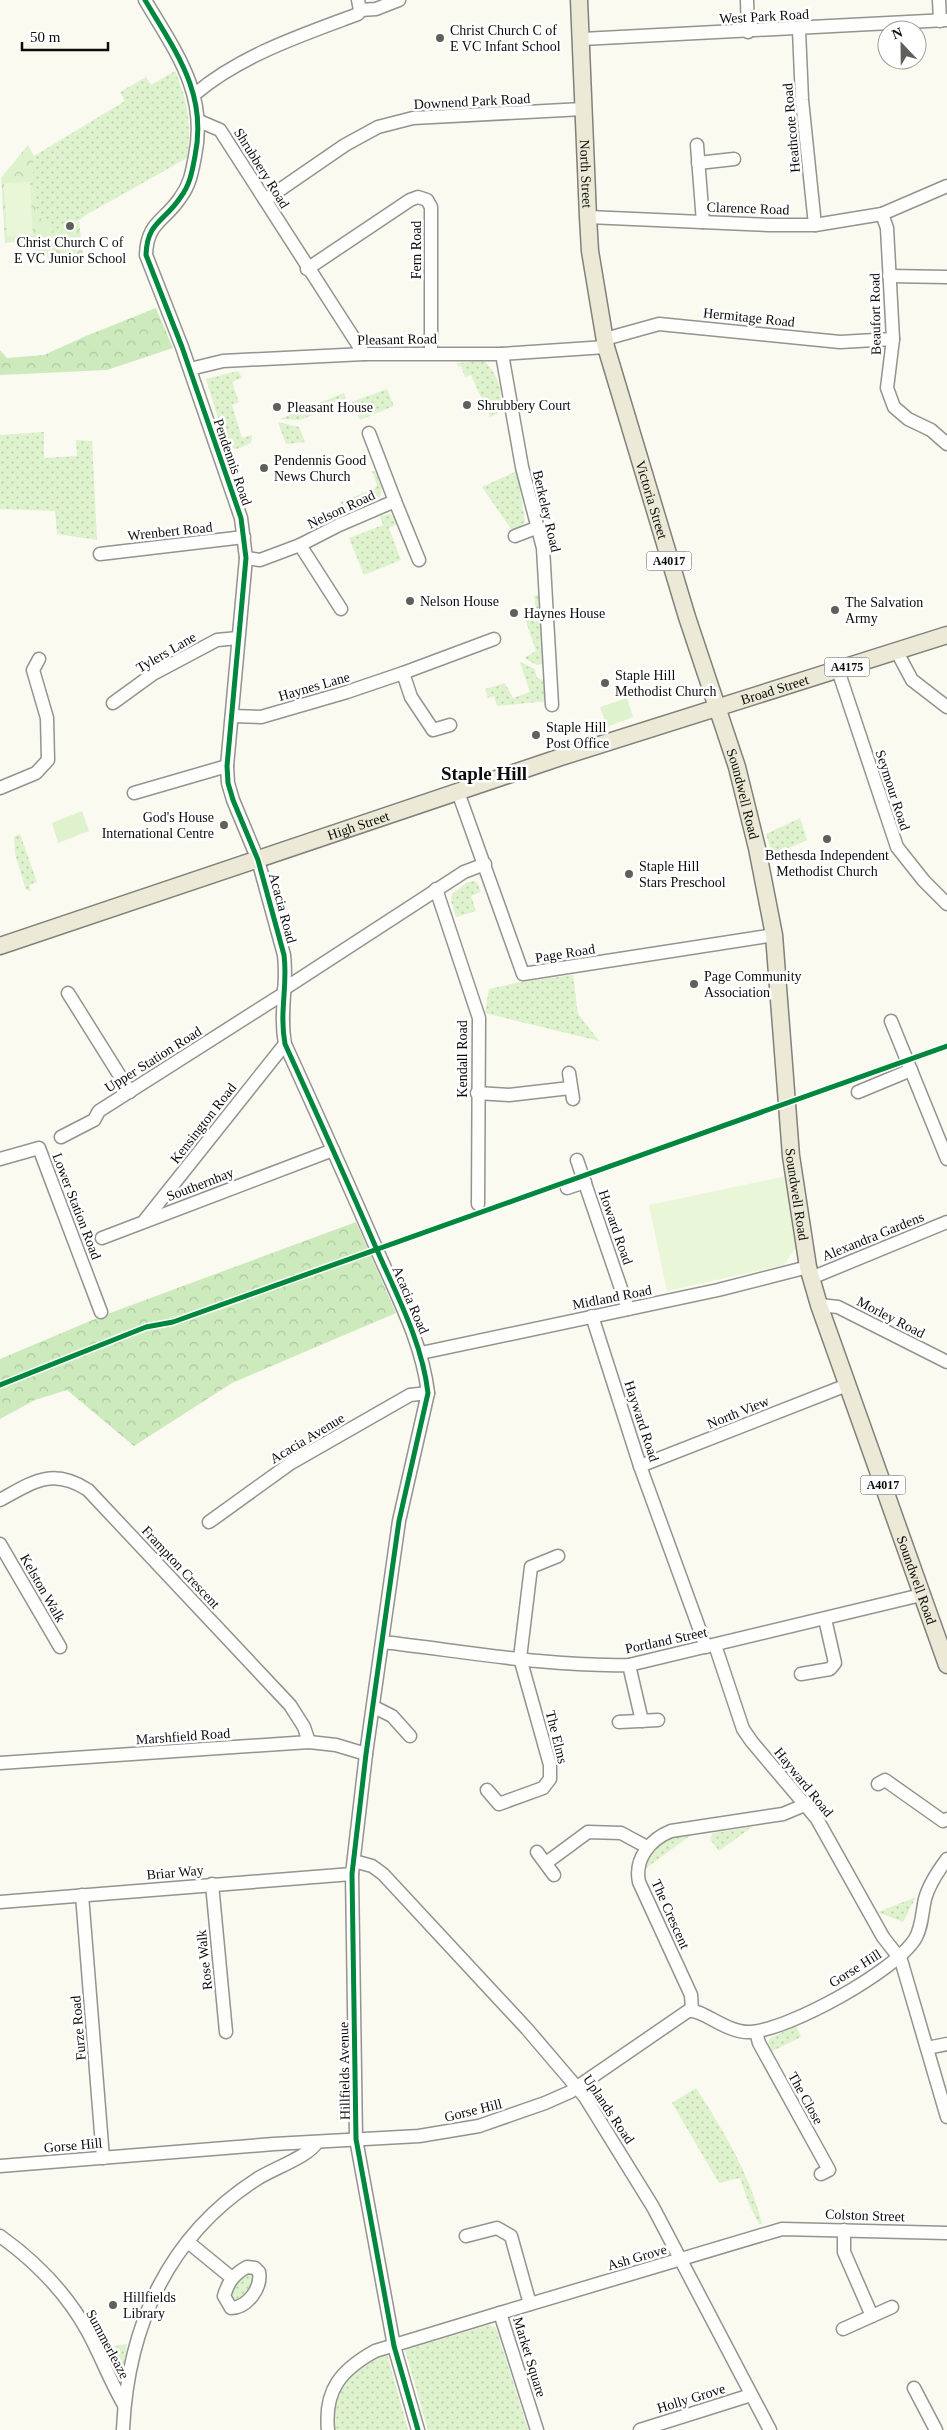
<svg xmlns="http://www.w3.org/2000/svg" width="947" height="2430" viewBox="0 0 947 2430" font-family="'Times New Roman',serif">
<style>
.grass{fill:url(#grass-dots)}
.forest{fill:url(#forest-crowns)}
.park{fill:url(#park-crowns)}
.garden{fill:#def2ce}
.pitch{fill:#e9f6d8}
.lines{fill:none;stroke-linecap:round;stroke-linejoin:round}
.minor-casing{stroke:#93938f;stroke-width:15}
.major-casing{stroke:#80807c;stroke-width:19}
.minor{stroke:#fefefd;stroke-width:12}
.major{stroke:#ecead6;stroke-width:16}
.cycleway-casing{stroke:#fff;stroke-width:8}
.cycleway{stroke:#00873e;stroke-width:5}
.poi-dot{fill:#5f5f5c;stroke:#fff;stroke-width:2}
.labels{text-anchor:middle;stroke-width:5;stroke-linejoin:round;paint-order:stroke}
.shield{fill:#fff;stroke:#555;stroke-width:1}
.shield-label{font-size:12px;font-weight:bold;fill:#0c0c0c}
.street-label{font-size:14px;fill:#0c0c0c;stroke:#fff}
.poi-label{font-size:14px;fill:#0c0c0c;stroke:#fff;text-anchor:start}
.district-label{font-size:19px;font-weight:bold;fill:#0c0c0c;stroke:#fff}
</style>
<defs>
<pattern id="grass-dots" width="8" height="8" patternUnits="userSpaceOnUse" patternTransform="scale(1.25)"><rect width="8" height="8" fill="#def2ce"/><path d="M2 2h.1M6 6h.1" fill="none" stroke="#bdceb0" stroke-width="1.8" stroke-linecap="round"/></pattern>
<pattern id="forest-crowns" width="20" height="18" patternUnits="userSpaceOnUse" patternTransform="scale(1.25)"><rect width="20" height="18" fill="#cceabc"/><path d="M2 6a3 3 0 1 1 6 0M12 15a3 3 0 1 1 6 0" fill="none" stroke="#aec8a0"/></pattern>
<pattern id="park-crowns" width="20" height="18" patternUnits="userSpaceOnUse" patternTransform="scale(1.25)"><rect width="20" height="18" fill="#def2ce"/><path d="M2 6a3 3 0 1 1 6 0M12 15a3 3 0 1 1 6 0" fill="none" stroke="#bdceb0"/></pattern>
</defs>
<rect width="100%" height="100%" fill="#fafaf0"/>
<g class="grass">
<path d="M175,71c13,30 17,55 12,87l-101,57 -26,19 -6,-1 -17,-19 -5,-35 2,-23 91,-55 -5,-9 26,-15 5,8z"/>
<path d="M484,361c14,12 22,36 13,53l-7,3 -19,-42 -6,2 -4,-11 -3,1 -1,-4z"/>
<path d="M238,371l4,7 -10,4 7,20 -7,3 10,33 10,-3 -1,8 -14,6 -8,-1 -4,-7 -19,-62z"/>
<path d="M387,389l7,17 -34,14 -8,-18z"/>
<path d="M344,393l3,9 -47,18 -20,-1z"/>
<path d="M278,422l21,5 6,15 -19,2z"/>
<path d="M44,432v26l33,-2 -1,-16 16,1 5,99 -40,-6 -2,-23 -55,-2v-74z"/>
<path d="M372,471h3l7,17 -2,9 -37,15 -3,-10 34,-13 3,-4z"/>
<path d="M517,471l8,51 -9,8 -5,-1 -29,-42z"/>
<path d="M391,514l7,10 -9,4 12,32 -37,15 -15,-37 34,-13 -3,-9z"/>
<path d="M541,594l5,65 -3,5 -6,1 -13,-7 12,-7 -12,-35 12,-5 -2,-15z"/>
<path d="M520,662l15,7 2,9 10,3 1,20 -51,5 -3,-10 -6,2 -3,-9 20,-6 8,15 17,-6z"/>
<path d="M800,818l7,22 -34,15 -7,-21z"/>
<path d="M20,834l17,48 -8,3 2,6 -5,-1 -11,-36 -1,-17z"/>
<path d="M473,881l4,1 4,10 -10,4 5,15 -20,6 -5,-16 1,-7 14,-11z"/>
<path d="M573,975l5,39 21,27 -114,-28 4,-24 32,-7z"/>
<path d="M752,1827l-33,24 -9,-12 3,-6z"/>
<path d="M691,1835l-46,34c2,-25 24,-32 46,-34z"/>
<path d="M916,1897l-13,25 -25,-10z"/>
<path d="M796,2026l5,11 -30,15 -3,-9 2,-5z"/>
<path d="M696,2088c27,42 54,86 66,136h-3l-10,-20 -9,-26 -21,5 -47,-80z"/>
<path d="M248,2271l7,3 -6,18 -12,12 -7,-3v-12z"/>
<path d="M489,2325l7,3 32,102h-100l-23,-80z"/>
<path d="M127,2344l-5,31 -3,4 -3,-2 -12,-30z"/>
<path d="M387,2354l21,76h-73c-4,-37 17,-64 52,-76z"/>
</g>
<g class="forest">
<path d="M156,308l17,40 -66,22 -107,5v-25l7,8 37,-3 42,-19z"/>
<path d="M356,1222l40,91 -164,70 -98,63 -67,-56 -32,10 -35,19v-60l102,-43z"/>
</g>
<path class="park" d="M28,145l6,11 -2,23 5,35 17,19 6,1 19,-13 4,33h-20l-3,10 -12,1 -1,-11 -13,1 -1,-15 -28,3 -4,-65z"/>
<g class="garden">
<path d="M627,698l6,19 -26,10 -7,-20z"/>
<path d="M82,811l7,20 -31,12 -6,-20z"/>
</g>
<g class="pitch">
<path d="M30,182l3,53 -26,1 -3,-53z"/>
<path d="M787,1176l10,70 -13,19 -117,26 -18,-86z"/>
</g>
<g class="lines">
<g class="minor-casing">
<g id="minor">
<path d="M145,0c30,51 63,93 50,156 -3,16 -5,29 -15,42 -16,24 -33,24 -34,57l36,92 59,171 5,40 -19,208 1,17 5,17 25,60 26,95c4,30 -5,57 1,89 31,68 62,137 92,206 20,46 45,92 51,143l-29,128 -33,233 -14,120 4,265 38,207 24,84"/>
<path d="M747,0l1,32"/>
<path d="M939,0l1,21"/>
<path d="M360,10l16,-1 23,-9"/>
<path d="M799,30l3,70 13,125"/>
<path d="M582,39l365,-19"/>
<path d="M195,94c46,-39 107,-59 163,-80l2,-4 -2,-10"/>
<path d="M199,121l21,9 144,224"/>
<path d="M697,145l6,77"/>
<path d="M698,163l36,-4"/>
<path d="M265,200l80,-55 33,-18 35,-9 170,-9"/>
<path d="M882,214l5,14 6,111 -6,49 7,19 14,12 23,11 16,14"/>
<path d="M588,217l181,8h46l67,-11 65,-28"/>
<path d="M307,269l103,-69 8,-3 9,3 4,7v146"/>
<path d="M889,276l58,1"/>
<path d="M605,339l54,-15 181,18 53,-3"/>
<path d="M502,354l20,113 21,81 9,157"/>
<path d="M190,369l33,-8 141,-7h138l104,-7"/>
<path d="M395,501l24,59"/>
<path d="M515,536l21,-8"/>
<path d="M300,545l39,-20 56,-24 -26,-68"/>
<path d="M100,554l144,-17"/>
<path d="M246,558l14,2 40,-15 41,64"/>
<path d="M897,652l15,28 35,27"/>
<path d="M838,670l59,177 27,34 23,23"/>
<path d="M403,673l91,-34"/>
<path d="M113,703l40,-29 64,-34 21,-2"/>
<path d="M232,716l29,1 86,-25 56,-19 8,24 22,33 17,-5"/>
<path d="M0,788l36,-15 12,-13 -1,-42 -14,-48 6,-11"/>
<path d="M458,792l65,182 251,-39"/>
<path d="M134,793l93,-27"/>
<path d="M436,889l43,129 -1,186"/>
<path d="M284,989l180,-117 21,-8"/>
<path d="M68,993l62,99"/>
<path d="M891,1021l56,138"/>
<path d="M569,1073l4,26"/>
<path d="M858,1092l53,-22"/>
<path d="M477,1093l32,2 61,-7"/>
<path d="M61,1137l33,-17 5,-9 184,-117"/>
<path d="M0,1159l39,-11 62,164"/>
<path d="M577,1160l51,149"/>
<path d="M567,1188l18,-6"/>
<path d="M145,1220l140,-176"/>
<path d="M102,1238l231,-88"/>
<path d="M811,1278l136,-56"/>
<path d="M819,1305l19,2 109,55"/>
<path d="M592,1316l48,150 66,181"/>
<path d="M421,1353l297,-63 90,-23"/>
<path d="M640,1466l207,-81"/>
<path d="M0,1500c33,-18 52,-33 88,-10l202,215 14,22 5,15"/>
<path d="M209,1522l82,-59 119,-68 18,-2"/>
<path d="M0,1544l60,103"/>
<path d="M383,1642c79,9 166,25 246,23l292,-70"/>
<path d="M715,1645l28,84 9,13 65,77 66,118 18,23 46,157"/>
<path d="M629,1665l13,56"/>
<path d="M801,1674l29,-5 5,-6 -10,-44"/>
<path d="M374,1707l18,9 18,20"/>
<path d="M619,1722l39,-2"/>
<path d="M0,1763l309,-21 27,3 30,9"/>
<path d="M878,1784l7,-4 58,41 4,-2"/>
<path d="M487,1790l12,14 44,-16 7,-9v-14l-30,-107 11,-91 27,-11"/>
<path d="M537,1852l17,23"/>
<path d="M354,1861l18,5 11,8 144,155 58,68 68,110 117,223"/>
<path d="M546,1863l42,-31 33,1 26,14"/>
<path d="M212,1884l14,148"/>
<path d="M82,1895l21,263"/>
<path d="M0,1902l352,-28"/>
<path d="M692,2010l-1,-15 -52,-113c-5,-24 12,-43 32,-51l112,-17 24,-10"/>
<path d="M756,2032l3,11 70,127 -8,4"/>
<path d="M927,2048l20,-4"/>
<path d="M0,2166l274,-22 145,-8 60,-10 66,-23 25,-11 118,-81c14,-3 39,23 63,21 39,-3 143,-60 164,-93 7,-11 7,-27 10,-40 4,-15 13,-28 22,-40"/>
<path d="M844,2230v22l28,64"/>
<path d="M0,2236c35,25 67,58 88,96 13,24 22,49 36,73"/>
<path d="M466,2236l31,-8 14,8 19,68"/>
<path d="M188,2242l44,36"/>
<path d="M247,2267l8,1 4,4c3,16 -12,36 -28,36l-7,-12c4,-14 10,-22 23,-29z"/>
<path d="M500,2313l282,-84 165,4"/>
<path d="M843,2329l49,-22"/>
<path d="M914,2388l22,42"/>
<path d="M123,2429c5,-103 45,-193 134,-250 15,-10 53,-23 60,-37"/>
<path d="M328,2430c-4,-40 13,-60 47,-79l125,-38 37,117"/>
<path d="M640,2430l111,-35"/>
</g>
</g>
<g class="major-casing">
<g id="major">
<path id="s1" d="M579,0l9,217 2,34 16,96 81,270 50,150 20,81 17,87 17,221 17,111 11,38 128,360"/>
<path id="s2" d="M0,946l561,-189 386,-122"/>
</g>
</g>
<use href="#minor" class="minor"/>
<use href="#major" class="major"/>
<g class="cycleway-casing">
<g id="cycleway">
<path d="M145,0c30,51 63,93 50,156 -3,16 -5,29 -15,42 -16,24 -33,24 -34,57l36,92 59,171 5,40 -19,208 1,17 5,17 25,60 26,95c4,30 -5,57 1,89 31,68 62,137 92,206 20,46 45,92 51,143l-29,128 -33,233 -14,120 4,265 38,207 24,84"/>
<path d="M0,1385l146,-58 27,-5 774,-276"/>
</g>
</g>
<use href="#cycleway" class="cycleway"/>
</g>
<g class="poi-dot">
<circle cx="440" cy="38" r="5"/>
<circle cx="70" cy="226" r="5"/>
<circle cx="467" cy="405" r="5"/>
<circle cx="277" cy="407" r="5"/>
<circle cx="264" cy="468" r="5"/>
<circle cx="410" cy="601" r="5"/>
<circle cx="835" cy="610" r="5"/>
<circle cx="514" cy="613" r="5"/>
<circle cx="605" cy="683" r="5"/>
<circle cx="536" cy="735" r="5"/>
<circle cx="224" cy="825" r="5"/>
<circle cx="827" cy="839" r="5"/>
<circle cx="629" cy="874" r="5"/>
<circle cx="694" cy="984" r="5"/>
<circle cx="113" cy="2305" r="5"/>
</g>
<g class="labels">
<g class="shield">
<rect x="646.5" y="551.5" width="45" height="19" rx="4"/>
<rect x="824.5" y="657.5" width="45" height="19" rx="4"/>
<rect x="860.5" y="1475.5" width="45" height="19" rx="4"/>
</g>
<g class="shield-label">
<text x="669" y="565">A4017</text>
<text x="847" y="671">A4175</text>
<text x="883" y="1489">A4017</text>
</g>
<g class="street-label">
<text transform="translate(764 16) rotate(-3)" y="5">West Park Road</text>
<text transform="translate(472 101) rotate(-3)" y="5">Downend Park Road</text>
<text transform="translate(791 128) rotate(-95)" y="5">Heathcote Road</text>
<text transform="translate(262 168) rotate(58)" y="5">Shrubbery Road</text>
<text dy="5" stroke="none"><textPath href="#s1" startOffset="174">North Street</textPath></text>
<text transform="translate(748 208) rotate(2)" y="5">Clarence Road</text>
<text transform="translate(416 250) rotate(-90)" y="5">Fern Road</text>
<text transform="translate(875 314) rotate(-91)" y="5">Beaufort Road</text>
<text transform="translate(749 317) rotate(6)" y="5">Hermitage Road</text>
<text transform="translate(397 339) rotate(-1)" y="5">Pleasant Road</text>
<text transform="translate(233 462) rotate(71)" y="5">Pendennis Road</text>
<text dy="5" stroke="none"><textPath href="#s1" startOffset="508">Victoria Street</textPath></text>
<text transform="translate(341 509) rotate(-25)" y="5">Nelson Road</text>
<text transform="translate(547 511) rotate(77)" y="5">Berkeley Road</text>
<text transform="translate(170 531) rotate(-6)" y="5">Wrenbert Road</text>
<text transform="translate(166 652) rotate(-30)" y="5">Tylers Lane</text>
<text transform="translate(314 686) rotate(-16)" y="5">Haynes Lane</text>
<text dy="5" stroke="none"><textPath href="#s2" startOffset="816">Broad Street</textPath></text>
<text transform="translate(893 790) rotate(72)" y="5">Seymour Road</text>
<text dy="5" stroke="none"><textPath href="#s1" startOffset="816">Soundwell Road</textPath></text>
<text dy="5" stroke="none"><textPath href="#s2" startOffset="378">High Street</textPath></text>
<text transform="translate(283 908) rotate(75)" y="5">Acacia Road</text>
<text transform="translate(565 953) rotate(-9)" y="5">Page Road</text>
<text transform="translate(153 1059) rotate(-32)" y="5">Upper Station Road</text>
<text transform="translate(462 1059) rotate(-90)" y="5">Kendall Road</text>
<text transform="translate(203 1123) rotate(-52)" y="5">Kensington Road</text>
<text transform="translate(200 1184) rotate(-21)" y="5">Southernhay</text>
<text dy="5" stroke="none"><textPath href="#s1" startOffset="1221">Soundwell Road</textPath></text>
<text transform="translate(77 1206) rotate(69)" y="5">Lower Station Road</text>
<text transform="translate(616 1227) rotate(71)" y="5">Howard Road</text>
<text transform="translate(873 1236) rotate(-22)" y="5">Alexandra Gardens</text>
<text transform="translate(612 1297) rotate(-11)" y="5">Midland Road</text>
<text transform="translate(411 1300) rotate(67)" y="5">Acacia Road</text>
<text transform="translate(891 1317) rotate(27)" y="5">Morley Road</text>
<text transform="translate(738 1412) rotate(-22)" y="5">North View</text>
<text transform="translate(642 1421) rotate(72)" y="5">Hayward Road</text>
<text transform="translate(307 1438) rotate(-31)" y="5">Acacia Avenue</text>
<text transform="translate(181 1567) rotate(47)" y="5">Frampton Crescent</text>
<text dy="5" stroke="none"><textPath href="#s1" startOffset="1626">Soundwell Road</textPath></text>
<text transform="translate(43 1588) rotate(60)" y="5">Kelston Walk</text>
<text transform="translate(666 1640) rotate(-12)" y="5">Portland Street</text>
<text transform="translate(183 1736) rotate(-4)" y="5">Marshfield Road</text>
<text transform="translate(557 1737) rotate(76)" y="5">The Elms</text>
<text transform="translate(804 1782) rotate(51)" y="5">Hayward Road</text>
<text transform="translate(175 1872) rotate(-5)" y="5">Briar Way</text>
<text transform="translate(671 1914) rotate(66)" y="5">The Crescent</text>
<text transform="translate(204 1960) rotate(-96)" y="5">Rose Walk</text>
<text transform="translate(855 1968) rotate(-32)" y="5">Gorse Hill</text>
<text transform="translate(78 2028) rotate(-95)" y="5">Furze Road</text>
<text transform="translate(344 2071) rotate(-91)" y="5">Hillfields Avenue</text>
<text transform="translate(806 2098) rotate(61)" y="5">The Close</text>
<text transform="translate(609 2109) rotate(56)" y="5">Uplands Road</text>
<text transform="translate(473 2110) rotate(-14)" y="5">Gorse Hill</text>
<text transform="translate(73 2145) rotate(-5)" y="5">Gorse Hill</text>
<text transform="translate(865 2215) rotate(2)" y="5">Colston Street</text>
<text transform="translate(637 2257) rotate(-16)" y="5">Ash Grove</text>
<text transform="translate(108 2344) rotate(62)" y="5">Summerleaze</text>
<text transform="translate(530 2357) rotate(73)" y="5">Market Square</text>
<text transform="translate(691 2398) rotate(-17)" y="5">Holly Grove</text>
</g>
<g class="poi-label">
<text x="450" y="35">Christ Church C of<tspan x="450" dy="16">E VC Infant School</tspan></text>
<text x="70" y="247" text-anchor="middle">Christ Church C of<tspan x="70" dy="16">E VC Junior School</tspan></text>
<text x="477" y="410">Shrubbery Court</text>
<text x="287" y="412">Pleasant House</text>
<text x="274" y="465">Pendennis Good<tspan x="274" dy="16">News Church</tspan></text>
<text x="420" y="606">Nelson House</text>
<text x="845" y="607">The Salvation<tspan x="845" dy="16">Army</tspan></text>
<text x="524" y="618">Haynes House</text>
<text x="615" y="680">Staple Hill<tspan x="615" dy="16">Methodist Church</tspan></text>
<text x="546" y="732">Staple Hill<tspan x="546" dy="16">Post Office</tspan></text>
<text x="214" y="822" text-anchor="end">God's House<tspan x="214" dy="16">International Centre</tspan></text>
<text x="827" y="860" text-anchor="middle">Bethesda Independent<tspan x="827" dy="16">Methodist Church</tspan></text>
<text x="639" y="871">Staple Hill<tspan x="639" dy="16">Stars Preschool</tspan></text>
<text x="704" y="981">Page Community<tspan x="704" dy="16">Association</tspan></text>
<text x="123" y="2302">Hillfields<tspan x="123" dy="16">Library</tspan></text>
</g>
<g class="district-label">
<text x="484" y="780">Staple Hill</text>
</g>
</g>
<g transform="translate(902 45) rotate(338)"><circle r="24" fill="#ffffff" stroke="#9e9e9e"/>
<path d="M0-4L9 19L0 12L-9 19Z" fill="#5f5f5c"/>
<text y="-8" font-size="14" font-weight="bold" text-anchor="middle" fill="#0c0c0c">N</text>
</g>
<path d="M22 42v8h86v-8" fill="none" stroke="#0c0c0c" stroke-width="2.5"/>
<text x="30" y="42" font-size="15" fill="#0c0c0c" stroke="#ffffff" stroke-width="4" paint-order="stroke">50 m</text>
</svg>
